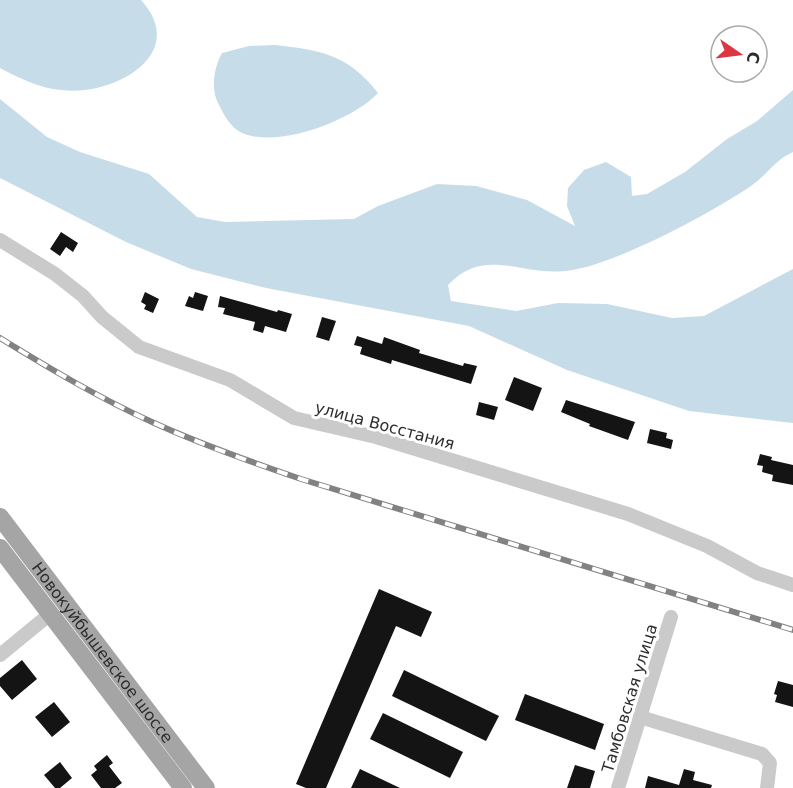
<svg xmlns="http://www.w3.org/2000/svg" width="793" height="788" viewBox="0 0 793 788" font-family="'DejaVu Sans',sans-serif">
<style>
.water{fill:#c7dce9}
.building{fill:#141414}
.lines{fill:none;stroke-linecap:round;stroke-linejoin:round}
.minor{stroke:#cacaca;stroke-width:14}
.major{stroke:#a5a5a5;stroke-width:18}
.rail-casing{stroke:#828282;stroke-width:6}
.rail{stroke:#fff;stroke-width:4;stroke-dasharray:11;stroke-linecap:butt}
.labels{text-anchor:middle;stroke-width:6;stroke-linejoin:round;paint-order:stroke}
.street-label{font-size:16px;fill:#2d2d2d;stroke:#fff}
</style>
<rect width="100%" height="100%" fill="#fff"/>
<g class="water">
<path d="M0,0h141c50,55 -29,97 -80,90 -22,-2 -42,-12 -61,-22z"/>
<path d="M275,45c46,5 74,10 103,48 -25,27 -100,56 -136,40 -11,-5 -18,-18 -23,-28 -9,-15 -5,-38 3,-52l27,-7z"/>
<path d="M793,90v62c-18,8 -26,23 -42,34 -40,27 -139,81 -186,85 -44,5 -81,-25 -117,14l3,16 65,10 42,-8 49,1 65,14 32,-2 89,-47v154l-104,-12 -122,-41 -98,-44 -203,-38 -75,-19 -65,-27 -126,-64v-79l47,38 33,15 69,22 48,43 28,5 129,-3 24,-13 59,-22 39,2 51,14 48,26 -8,-20 1,-18 16,-18 22,-8 25,15 1,19 15,-2 38,-22 42,-33 30,-18z"/>
</g>
<g class="building">
<path d="M61,232l17,11 -5,9 -7,-5 -6,9 -10,-7z"/>
<path d="M145,292l14,7 -6,14 -9,-4 2,-4 -5,-3z"/>
<path d="M195,292l13,4 -5,15 -18,-5 4,-10 4,2z"/>
<path d="M220,296l57,16 1,-2 14,4 -6,18 -21,-6 -2,7 -10,-3 2,-8 -32,-8 2,-6 -7,-1z"/>
<path d="M322,317l14,4 -7,20 -13,-4z"/>
<path d="M357,336l25,8 2,-7 36,13 -1,3 44,13 1,-3 13,3 -6,18 -79,-24 -1,4 -31,-10 2,-7 -8,-2z"/>
<path d="M514,377l28,11 -9,23 -28,-11z"/>
<path d="M566,400l69,22 -7,18 -39,-14 1,-2 -29,-12z"/>
<path d="M479,402l19,5 -4,13 -18,-5z"/>
<path d="M650,429l17,4 -1,5 7,2 -2,9 -24,-6z"/>
<path d="M760,454l12,3 -1,3 22,5v20l-21,-4 1,-6 -11,-3 1,-6 -6,-1z"/>
<path d="M379,589l53,23 -11,25 -25,-11 -70,162h-20l-10,-4z"/>
<path d="M22,660l15,19 -25,21 -12,-14v-8z"/>
<path d="M404,670l95,46 -13,25 -94,-45z"/>
<path d="M778,681l15,4v22l-18,-5 2,-7 -3,-1z"/>
<path d="M525,694l79,30 -9,26 -80,-30z"/>
<path d="M54,702l16,20 -18,15 -17,-20z"/>
<path d="M383,713l80,39 -13,26 -80,-39z"/>
<path d="M107,755l6,8 -4,3 13,17 -7,5h-14l-10,-13 6,-5 -3,-4z"/>
<path d="M60,762l12,16 -12,10h-5l-11,-13z"/>
<path d="M575,765l20,6 -5,17h-23z"/>
<path d="M360,769l40,19h-49z"/>
<path d="M684,769l11,3 -2,8 19,5 -1,3h-66l3,-12 31,9z"/>
</g>
<g class="lines">
<g class="minor">
<path d="M0,240l55,34 28,22 19,21 37,30 91,33 64,38 82,19 252,77 79,32 50,27 36,12"/>
<path d="M0,655l50,-41"/>
<path d="M640,717l122,37 8,9 -3,25"/>
<path d="M618,788l53,-171"/>
</g>
<g class="major">
<path id="s1" d="M0,517l206,271"/>
<path d="M0,548l183,240"/>
</g>
<g class="rail-casing">
<path id="rail" d="M0,338c49,30 99,60 152,84 48,22 99,40 149,57l492,151"/>
</g>
<use href="#rail" class="rail"/>
</g>
<g class="labels">
<g class="street-label">
<text transform="translate(385 425) rotate(15)" y="6">улица Восстания</text>
<text dy="6" stroke="none"><textPath href="#s1" startOffset="170">Новокуйбышевское шоссе</textPath></text>
<text transform="translate(629 698) rotate(-73)" y="6">Тамбовская улица</text>
</g>
</g>
<g transform="translate(739 54) rotate(104)"><circle r="28" fill="#ffffff" stroke="#ababab" stroke-width="1.5"/>
<path d="M0-4.5L10 22L0 15L-10 22Z" fill="#dd3544"/>
<text y="-9" font-size="16" font-weight="bold" text-anchor="middle" fill="#2d2d2d">С</text>
</g>
</svg>
